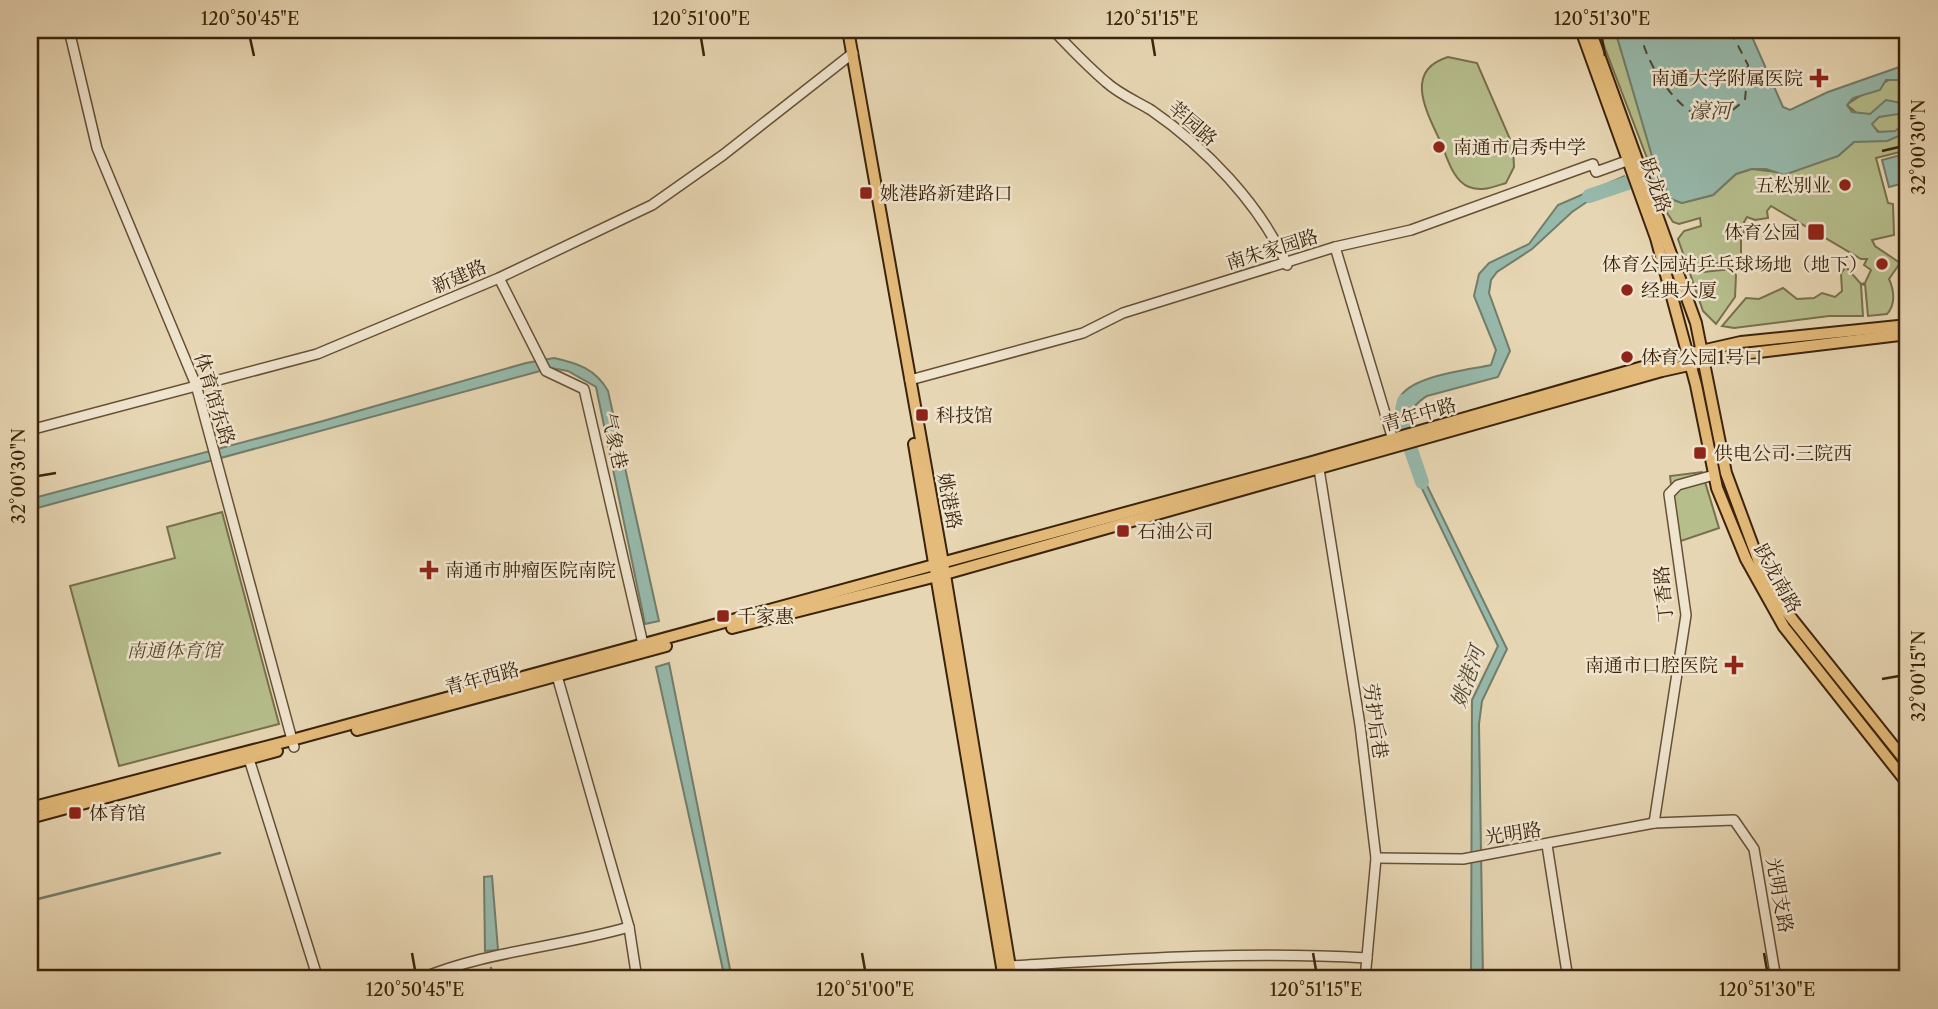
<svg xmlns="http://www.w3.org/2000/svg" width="1938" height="1009" viewBox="0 0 1938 1009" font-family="'Libre Caslon Text','Noto Serif SC',serif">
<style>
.green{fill:#b6be8c;stroke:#78704c;stroke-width:2}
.water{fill:#97b9ab;stroke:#727d6b;stroke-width:2;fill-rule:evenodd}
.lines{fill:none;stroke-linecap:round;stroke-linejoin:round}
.stream{stroke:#727d6b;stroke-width:2.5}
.river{stroke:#97b9ab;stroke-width:14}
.ferry{stroke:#524833;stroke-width:2;stroke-dasharray:9 7;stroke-linecap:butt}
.minor-casing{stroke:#665035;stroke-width:12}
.major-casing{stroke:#3b230b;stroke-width:14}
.minor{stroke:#efe4ce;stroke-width:9}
.major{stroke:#e4bb7a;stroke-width:10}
.ticks{fill:none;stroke:#3b230b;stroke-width:2.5}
.poi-dot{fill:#8f2418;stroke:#efe4ce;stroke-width:2.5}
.labels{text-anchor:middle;stroke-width:5;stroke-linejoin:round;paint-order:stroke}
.poi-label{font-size:19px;fill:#3b230b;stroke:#efe4ce;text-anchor:start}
.street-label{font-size:19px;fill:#3b230b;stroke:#efe4ce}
.park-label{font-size:19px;font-style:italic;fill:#5a4a2b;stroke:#efe4ce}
.water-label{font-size:21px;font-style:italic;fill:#524833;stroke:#efe4ce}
.neatline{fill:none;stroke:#3b230b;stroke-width:2.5}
.ticks-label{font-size:18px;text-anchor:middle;fill:#3b230b}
</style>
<rect width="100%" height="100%" fill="#e7d6b3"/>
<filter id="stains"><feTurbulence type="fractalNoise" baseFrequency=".00286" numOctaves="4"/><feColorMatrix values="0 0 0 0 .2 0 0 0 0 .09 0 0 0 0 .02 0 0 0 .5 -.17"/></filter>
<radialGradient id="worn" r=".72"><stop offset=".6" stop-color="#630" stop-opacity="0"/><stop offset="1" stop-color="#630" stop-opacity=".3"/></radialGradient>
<g class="green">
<path d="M1598,30h17l42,139 -5,2z"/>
<path d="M1448,57l29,6 36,83 1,21 -8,16c-13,4 -24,9 -37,4 -16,-6 -22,-30 -28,-44 -13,-29 -39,-72 7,-86z"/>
<path d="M1894,78l14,2v70l-32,8 12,45 5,1 1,31 -22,5 3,6 25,17 -11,16c5,11 7,25 -2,35l-19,2 -3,-32 -4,1 2,31h-34l-95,12 -12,-2 24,-28 13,1 24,-11 14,11 17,-1 8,-5 13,4 7,-6 -1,-18 5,-6 15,17 4,-1 6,-13 -7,-5 3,-6h-6l-90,-53 -4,5 1,7 -13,2 -8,-3 -3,5 2,5 -5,12v16l-11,7 -27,2 1,8 27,-3 5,6 -1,22 -19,27 -13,-13 -25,-72 6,-8 17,-5 -1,-8 -21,6 -6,-2 -11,-17 9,-6 11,4 31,-8 23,-21 16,-5 25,3 61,-16 16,-14 24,-11 -31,-26c3,-4 42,-26 47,-27z"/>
<path d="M1702,472l17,56 -41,14 -8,-66z"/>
<path d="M222,512l57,212 -160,42 -49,-180 105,-28 -8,-31z"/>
</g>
<g class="water">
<path d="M1615,30h134l34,77 7,3 38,-18 80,-28v16h-22l-6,10 -27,8 -6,7 5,7 18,2 16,-14 15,3 7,-7v36l-21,9 -33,1 -16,14 -54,19 -18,-6h-15l-15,5 -23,21 -31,8 -11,-4 -14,-26zM1898,114l4,12 -7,5 -17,1 -6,-8 7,-7z"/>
<path d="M1908,153v29l-19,5 -7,-27z"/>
<path d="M1625,176l-53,36 -40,37 -35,23 -6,8 -2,13 21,58 -12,26 -71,19c-13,7 -18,20 -29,25 0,-7 -2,-16 1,-22 10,-23 69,-29 92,-34l5,-15 -22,-54 5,-22 10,-11 40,-19 29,-39z"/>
<path d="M554,358c23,5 42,11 54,33l51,230 -14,3 -49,-237 -28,-16 -17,-3 -521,142v-11l293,-78 203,-58z"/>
<path d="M1416,463l91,186 -25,52 -3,23 4,255h-12l1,-279 26,-54 -87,-180z"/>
<path d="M669,663l63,316h-7l-69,-312z"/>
<path d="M492,876l6,74 -13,1 -1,-74z"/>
</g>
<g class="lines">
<g class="stream">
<path d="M30,901l190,-48"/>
<path d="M491,968l3,11"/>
</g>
<g class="river">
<path d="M1589,196l68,-23 14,-10"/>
<path d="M1404,401l-3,14 4,14"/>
<path d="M1411,450l11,32"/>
</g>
<path class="ferry" d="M1640,30c4,28 27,65 51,82 7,5 22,5 32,6l22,-18 3,-35 -18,-35"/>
<g class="minor-casing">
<g id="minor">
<path d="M69,30l28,118 99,237 98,362"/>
<path d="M1053,30c17,18 34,36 53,52 13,12 30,19 45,28 54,37 110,95 136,155"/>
<path d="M1335,247l59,196"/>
<path d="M499,278l47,93 38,18 59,255"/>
<path d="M910,380l173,-47 40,-20 212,-66 76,-17 182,-66 3,8 36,-13"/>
<path d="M30,430l287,-76 182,-76 153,-73 71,-50 130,-102"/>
<path d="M1319,469l41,256 16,133 -11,121"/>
<path d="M555,669l74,258 8,52"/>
<path d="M249,759l69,220"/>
<path d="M1654,823l32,-208 -17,-121 9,-9 36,-10"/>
<path d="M1547,845l21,134"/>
<path d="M1376,858l87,1 191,-36 80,-3 20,29 22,130"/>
<path d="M1010,966c120,-7 237,-15 357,-8"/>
<path d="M420,979c66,-28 140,-32 209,-52"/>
</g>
</g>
<g class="major-casing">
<g id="major">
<path d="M848,30l95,533 69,416"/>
<path d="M1581,30l75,208 40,147 21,103 29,71 38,68 124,157"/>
<path d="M1590,30l106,293 30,150 34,92 25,45 123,154"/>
<path d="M914,444l90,535"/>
<path d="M732,628l213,-54 717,-203 72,-16 174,-21"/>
<path d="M357,730l309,-84"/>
<path d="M30,808l262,-68 1020,-278 376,-108 53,-12 167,-17"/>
<path d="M30,818l247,-67"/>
</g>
</g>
<use href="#minor" class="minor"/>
<use href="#major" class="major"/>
</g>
<path class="ticks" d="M250,38l4,18M701,38l3,18M1152,38l3,18M1602,38l3,18M1882,151l17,-4M38,476l18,-3M1882,679l17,-3M412,953l3,17M862,953l3,17M1313,953l3,17M1764,953l3,17"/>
<g class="poi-dot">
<path d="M1815.5 67.5h7v7h7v7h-7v7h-7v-7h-7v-7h7z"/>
<circle cx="1439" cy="147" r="7"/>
<circle cx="1845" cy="185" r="7"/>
<rect x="859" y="186" width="14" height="14" rx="3.5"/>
<rect x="1807" y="223" width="18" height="18" rx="3.5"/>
<circle cx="1882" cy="264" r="7"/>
<circle cx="1627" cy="290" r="7"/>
<circle cx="1627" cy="357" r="7"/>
<rect x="915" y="408" width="14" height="14" rx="3.5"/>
<rect x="1693" y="446" width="14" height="14" rx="3.5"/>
<rect x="1116" y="524" width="14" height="14" rx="3.5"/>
<path d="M425.5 559.5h7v7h7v7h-7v7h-7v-7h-7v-7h7z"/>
<rect x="716" y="609" width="14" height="14" rx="3.5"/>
<path d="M1730.5 654.5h7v7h7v7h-7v7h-7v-7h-7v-7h7z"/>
<rect x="68" y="806" width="14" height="14" rx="3.5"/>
</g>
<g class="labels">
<g class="poi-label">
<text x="1803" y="85" text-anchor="end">南通大学附属医院</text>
<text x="1453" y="154">南通市启秀中学</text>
<text x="1831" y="192" text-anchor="end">五松别业</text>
<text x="880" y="200">姚港路新建路口</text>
<text x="1800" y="239" text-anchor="end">体育公园</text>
<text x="1868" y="271" text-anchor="end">体育公园站乒乓球场地（地下）</text>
<text x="1641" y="297">经典大厦</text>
<text x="1641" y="364">体育公园1号口</text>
<text x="936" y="422">科技馆</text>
<text x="1714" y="460">供电公司·三院西</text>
<text x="1137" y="538">石油公司</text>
<text x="445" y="577">南通市肿瘤医院南院</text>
<text x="737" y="623">千家惠</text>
<text x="1718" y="672" text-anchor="end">南通市口腔医院</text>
<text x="89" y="820">体育馆</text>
</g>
<g class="street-label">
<text transform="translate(1193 123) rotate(41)" y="7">莘园路</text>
<text transform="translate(1656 185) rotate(71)" y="7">跃龙路</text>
<text transform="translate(1272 249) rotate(-17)" y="7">南朱家园路</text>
<text transform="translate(459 276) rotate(-23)" y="7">新建路</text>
<text transform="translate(215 399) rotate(73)" y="7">体育馆东路</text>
<text transform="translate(1419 414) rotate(-16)" y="7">青年中路</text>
<text transform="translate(615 441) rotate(77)" y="7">气象巷</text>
<text transform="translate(950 501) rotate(79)" y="7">姚港路</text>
<text transform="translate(1778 578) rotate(61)" y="7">跃龙南路</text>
<text transform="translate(1663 594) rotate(-95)" y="7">丁香路</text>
<text transform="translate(482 678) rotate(-15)" y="7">青年西路</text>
<text transform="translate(1376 721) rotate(82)" y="7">劳护后巷</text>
<text transform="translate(1513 833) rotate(-9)" y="7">光明路</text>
<text transform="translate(1780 895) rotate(80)" y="7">光明支路</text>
</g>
<g class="park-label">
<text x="174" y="657">南通体育馆</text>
</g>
<g class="water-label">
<text x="1710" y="118">濠河</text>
<text transform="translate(1468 677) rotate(-71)" y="7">姚港河</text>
</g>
</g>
<rect width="1938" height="1009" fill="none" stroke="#e7d6b3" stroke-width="77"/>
<rect x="38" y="38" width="1861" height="932" class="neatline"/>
<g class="ticks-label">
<text x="250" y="25">120°50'45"E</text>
<text x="701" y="25">120°51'00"E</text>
<text x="1152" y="25">120°51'15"E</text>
<text x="1602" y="25">120°51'30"E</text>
<text transform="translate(1919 147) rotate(-90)" y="6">32°00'30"N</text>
<text transform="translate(19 476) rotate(-90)" y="6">32°00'30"N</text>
<text transform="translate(1919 676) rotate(-90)" y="6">32°00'15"N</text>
<text x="415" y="996">120°50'45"E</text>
<text x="865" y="996">120°51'00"E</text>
<text x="1316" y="996">120°51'15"E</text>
<text x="1767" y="996">120°51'30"E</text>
</g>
<rect width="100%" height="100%" filter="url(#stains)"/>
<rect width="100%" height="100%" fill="url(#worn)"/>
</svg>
